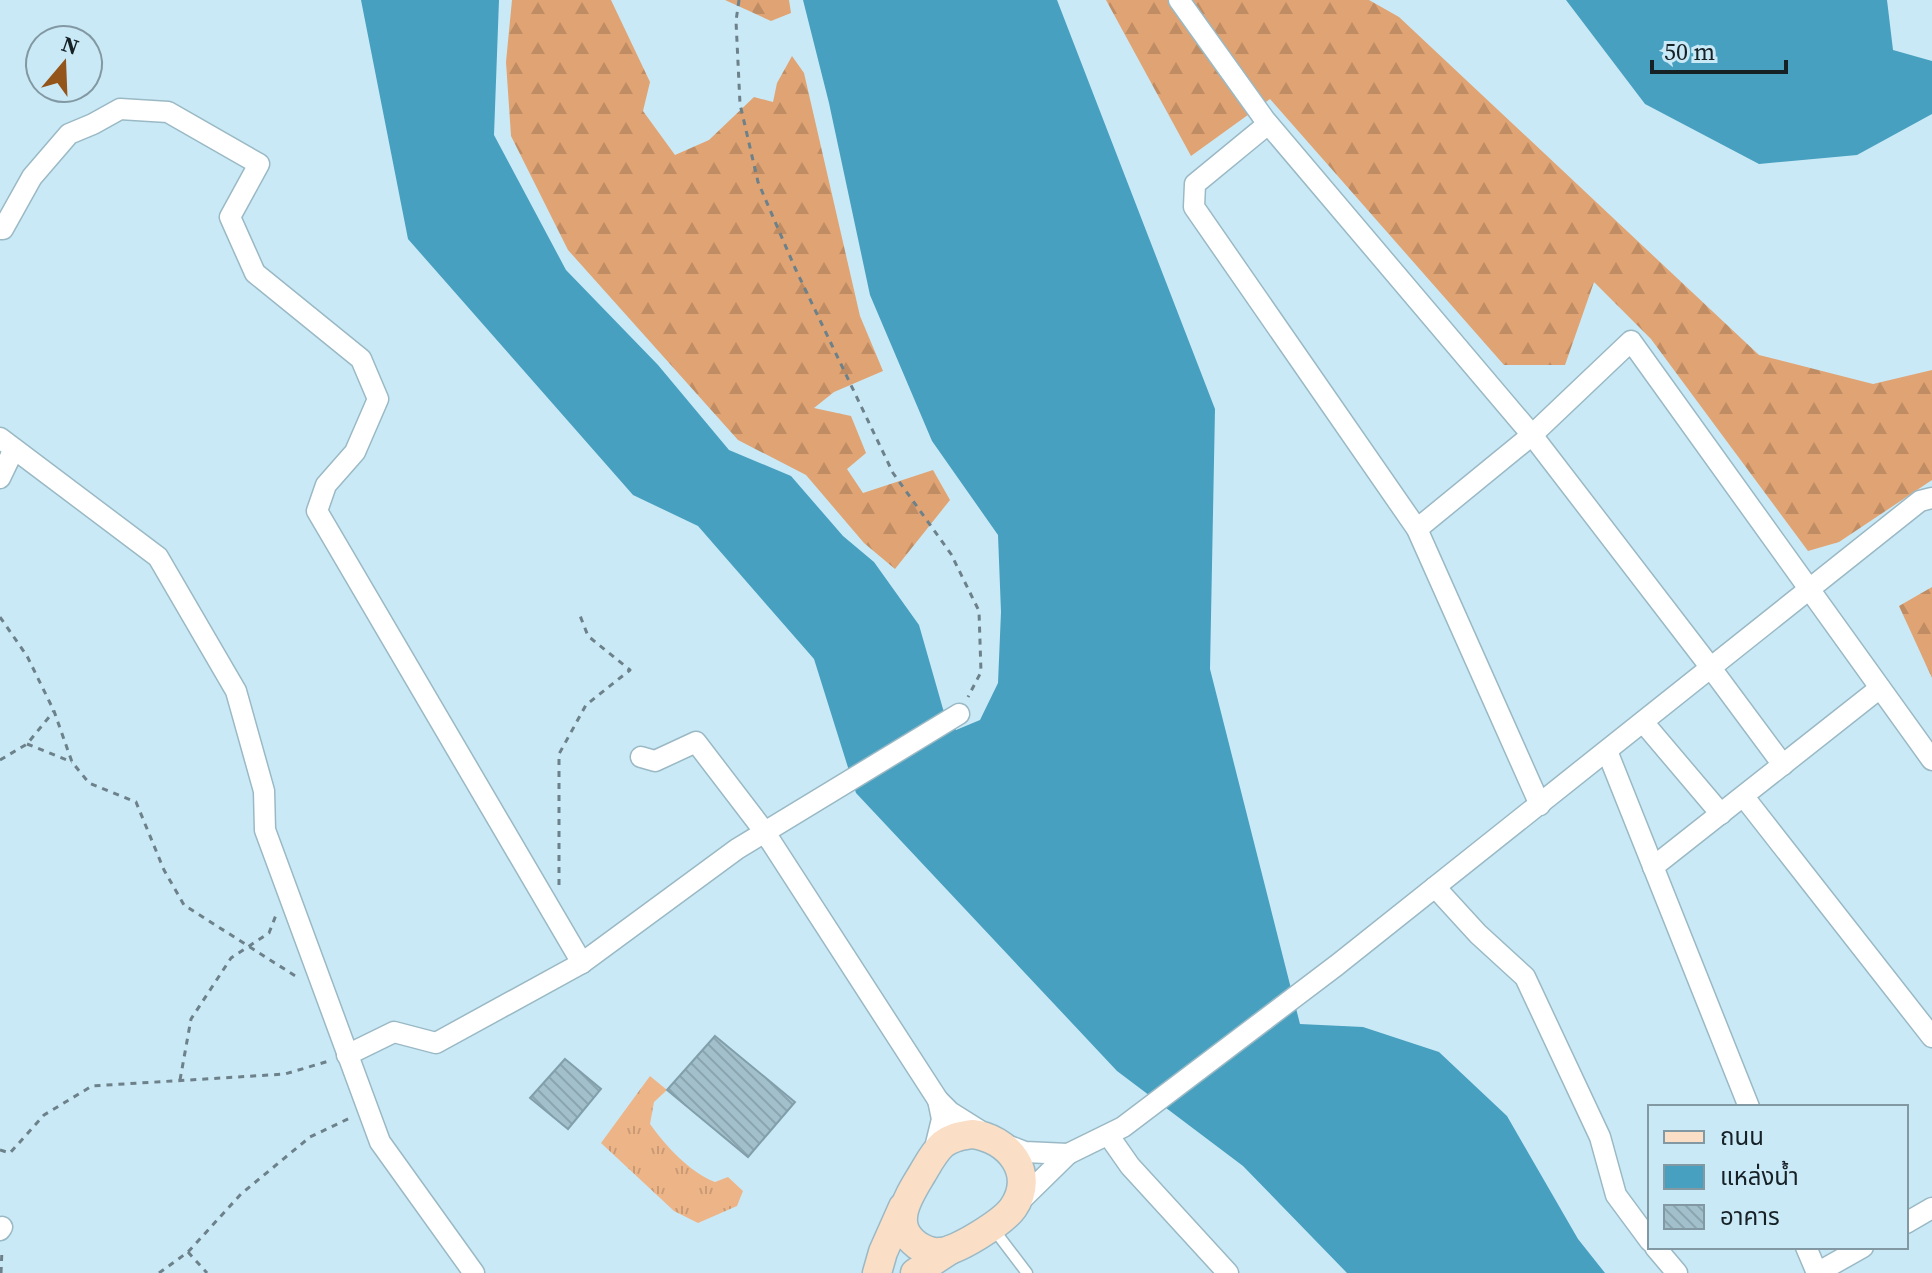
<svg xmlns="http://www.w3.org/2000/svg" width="1932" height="1273" viewBox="0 0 1932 1273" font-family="'Source Serif 4','Noto Sans Thai',serif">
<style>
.grass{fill:url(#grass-tufts)}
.forest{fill:url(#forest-firs)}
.water{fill:#47a0bf}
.building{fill:url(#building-back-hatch);stroke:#819fab;stroke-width:2}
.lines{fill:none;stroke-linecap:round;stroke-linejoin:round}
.lane-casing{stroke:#9ab9c5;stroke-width:13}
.street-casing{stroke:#9ab9c5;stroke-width:23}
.secondary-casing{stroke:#9ab9c5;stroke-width:31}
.path{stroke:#6c818a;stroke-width:3;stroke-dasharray:6 6;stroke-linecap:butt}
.lane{stroke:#fff;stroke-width:10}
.street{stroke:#fff;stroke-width:20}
.secondary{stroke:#fadec5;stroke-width:28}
</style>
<defs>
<pattern id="grass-tufts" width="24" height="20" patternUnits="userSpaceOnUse" patternTransform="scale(2)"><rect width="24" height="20" fill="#edb488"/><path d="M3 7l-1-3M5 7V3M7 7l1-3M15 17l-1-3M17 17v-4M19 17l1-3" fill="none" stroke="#ca9a75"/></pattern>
<pattern id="forest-firs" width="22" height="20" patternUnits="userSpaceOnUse" patternTransform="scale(2)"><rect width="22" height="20" fill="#e0a373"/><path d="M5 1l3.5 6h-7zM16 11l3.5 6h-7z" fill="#bf8c63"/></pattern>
<pattern id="building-back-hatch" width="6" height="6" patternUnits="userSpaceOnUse" patternTransform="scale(2)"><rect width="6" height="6" fill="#a2c0cc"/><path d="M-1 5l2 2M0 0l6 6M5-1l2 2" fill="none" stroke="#8ba5af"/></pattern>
</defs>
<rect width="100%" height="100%" fill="#cae9f6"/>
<path class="grass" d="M650,1076l17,14 -13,12 -4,22c16,22 39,48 65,58l13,-5 15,14 -6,15 -39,17 -24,-12 -73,-68z"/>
<g class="forest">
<path d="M512,0h99l39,82 -7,29 32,44 34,-15 45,-43 19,5 4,-19 15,-27 12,17 56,243 23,55 -49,21 -20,16 37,8 15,37 -19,16 16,24 70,-23 17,30 -55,69 -31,-26 -58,-68 -68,-35 -170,-190 -57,-114 -5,-74z"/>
<path d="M725,0h64l2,13 -20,8z"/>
<path d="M1106,0h263l30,17 360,338 114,29 59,-14v110l-93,62 -31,9 -157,-212 -57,-57 -29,83h-61l-234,-266 -79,57z"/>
<path d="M1932,587v91l-33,-72z"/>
</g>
<g class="water">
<path d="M361,0h138l-5,135 72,135 92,95 71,85 62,26 52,60 31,26 45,63 24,84 13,21 24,-10 18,-37 3,-71 -3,-77 -66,-94 -62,-146 -41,-192 -26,-103h254l158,409 -5,260 90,355 63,3 76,25 68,64 71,123 27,34h-258l-104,-107 -126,-95 -261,-278 -42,-134 -116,-133 -65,-31 -225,-256z"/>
<path d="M1566,0h321l6,50 39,11v53l-75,41 -98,9 -114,-60z"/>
</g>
<g class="building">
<path d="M715,1036l80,66 -47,55 -81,-67z"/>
<path d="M565,1059l36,30 -33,40 -38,-31z"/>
</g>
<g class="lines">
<g class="lane-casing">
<path id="lane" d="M992,1227l35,46"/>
</g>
<g class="street-casing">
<g id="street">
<path d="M1179,0l86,120 267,315 179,233 72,97"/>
<path d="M1268,124l-73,60 -1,23 223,322 123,276"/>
<path d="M0,229h3l29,-52 37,-43 24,-10 27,-15 48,3 91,52 -29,53 25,56 106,86 17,40 -23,53 -29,33 -9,26 265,452"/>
<path d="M0,438l158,119 78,134 28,100 1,39 115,312 94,131"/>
<path d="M0,478l14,-29"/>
<path d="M1417,529l115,-94 99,-94 301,419"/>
<path d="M1643,722l78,92"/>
<path d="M1607,751l142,356"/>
<path d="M641,757l14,4 41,-19 68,89 174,269"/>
<path d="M1744,797l188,240"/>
<path d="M1653,867l227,-179"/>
<path d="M1435,887l43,47 47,43 75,160 16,58 34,46"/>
<path d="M347,1055l47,-23 42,11 146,-80 155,-114 222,-135"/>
<path d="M1109,1136l21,30 98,107"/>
<path d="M1004,1144l21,8 43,2 -50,49"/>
<path d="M1068,1154l55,-27 214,-162 583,-464 12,-3"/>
<path d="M933,1156l9,-37 -4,-19 12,12 35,22"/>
<path d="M1906,1223l26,-15"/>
<path d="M0,1230l2,-3"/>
<path d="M1655,1247l22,26"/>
<path d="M1806,1247l11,26"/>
<path d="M1817,1273l46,-26"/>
</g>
</g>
<g class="secondary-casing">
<g id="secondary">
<path d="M972,1134c36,4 65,39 41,74 -10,14 -57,44 -73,44 -8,1 -17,-3 -23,-7 -28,-21 -8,-49 5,-71 6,-10 12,-22 21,-30 9,-7 18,-8 29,-10z"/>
<path d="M877,1273l6,-21 20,-45"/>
<path d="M915,1273l35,-23"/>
</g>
</g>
<g class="path">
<path d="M739,0l-3,21 4,83 18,78 37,86 98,205 58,81 28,57 2,61 -13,25"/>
<path d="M0,617l27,39 27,55 18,51 17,21 47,19 28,68 20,35 116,74"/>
<path d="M27,744l45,18"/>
<path d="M0,760l27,-16 27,-33"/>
<path d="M559,885v-131l27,-49 44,-35 -42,-34 -9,-23"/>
<path d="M180,1080l11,-61 40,-61 38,-25 7,-18"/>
<path d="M0,1150l10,3 34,-38 48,-29 193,-12 44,-13"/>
<path d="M188,1252l19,21"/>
<path d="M1,1273l1,-24"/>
<path d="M159,1273l29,-21 53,-58 69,-57 40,-19"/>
</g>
<use href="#lane" class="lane"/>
<use href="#street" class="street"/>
<use href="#secondary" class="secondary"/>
</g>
<rect x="1648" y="1105" width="260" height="144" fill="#cae9f6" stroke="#8299a3" stroke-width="2"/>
<rect x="1664" y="1131" width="40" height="12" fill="#fadec5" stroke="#8299a3" stroke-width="2"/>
<text x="1720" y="1145" font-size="24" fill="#162126">ถนน</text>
<rect x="1664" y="1165" width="40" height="24" fill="#47a0bf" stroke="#8299a3" stroke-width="2"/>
<text x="1720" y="1185" font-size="24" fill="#162126">แหล่งน้ำ</text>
<rect x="1664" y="1205" width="40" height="24" fill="url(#building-back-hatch)" stroke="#8299a3" stroke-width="2"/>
<text x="1720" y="1225" font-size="24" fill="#162126">อาคาร</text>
<g transform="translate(64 64) rotate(19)"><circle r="38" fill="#cae9f6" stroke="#8299a3" stroke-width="2"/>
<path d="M0-6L14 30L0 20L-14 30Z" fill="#93551a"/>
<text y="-12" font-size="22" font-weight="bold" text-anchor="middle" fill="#162126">N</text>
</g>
<path d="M1652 60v12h134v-12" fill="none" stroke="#162126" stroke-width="4"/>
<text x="1664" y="60" font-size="24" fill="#162126" stroke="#cae9f6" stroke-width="6" paint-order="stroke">50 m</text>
</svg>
